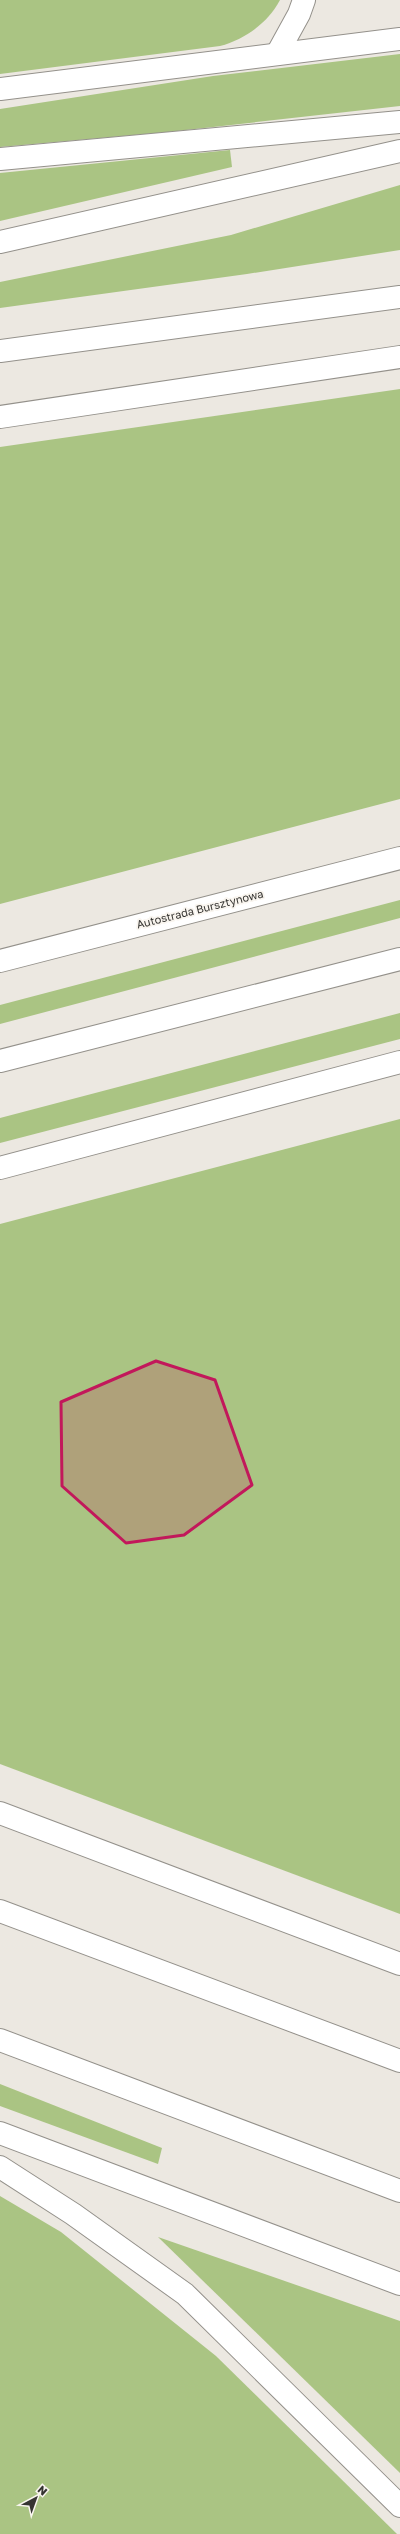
<svg xmlns="http://www.w3.org/2000/svg" width="400" height="2534" viewBox="0 0 400 2534" font-family="'Golos Text',sans-serif">
<style>
.green{fill:#aac483}
.lines{fill:none;stroke-linecap:round;stroke-linejoin:round}
.minor-casing{stroke:#94918b;stroke-width:24}
.major-casing{stroke:#94918b;stroke-width:24}
.highway-casing{stroke:#94918b;stroke-width:24}
.minor{stroke:#fff;stroke-width:22}
.major{stroke:#fff;stroke-width:22}
.highway{stroke:#fff;stroke-width:22}
.marked{fill:#c2185b;fill-opacity:0.2;stroke:#c2185b;stroke-width:3;stroke-linejoin:round}
.labels{text-anchor:middle;stroke-width:3.5;stroke-linejoin:round;paint-order:stroke}
.street-label{font-size:11px;fill:#353431;stroke:#f9f5ef}
</style>
<rect width="100%" height="100%" fill="#ece8e1"/>
<g class="green">
<path d="M0,0h280c-12,23 -35,39 -60,46l-220,28z"/>
<path d="M400,54v52l-232,26 -168,15v-38l213,-33z"/>
<path d="M230,150l2,17 -232,54v-48z"/>
<path d="M400,185v65l-153,24 -247,34v-26l231,-47z"/>
<path d="M400,389v410l-400,105v-457z"/>
<path d="M400,900v18l-400,106v-19z"/>
<path d="M400,1013v26l-400,104v-25z"/>
<path d="M400,1119v795l-400,-150v-540z"/>
<path d="M0,2084l162,64 -4,16 -158,-58z"/>
<path d="M0,2196l61,36 155,124 181,178h-397z"/>
<path d="M158,2237l242,84v152z"/>
</g>
<g class="lines">
<g class="minor-casing">
<path id="minor" d="M277,54l22,-40 5,-14"/>
</g>
<g class="major-casing">
<g id="major">
<path d="M0,89l400,-50"/>
<path d="M0,159l400,-37"/>
<path d="M0,242l400,-91"/>
</g>
</g>
<g class="highway-casing">
<g id="highway">
<path d="M0,351l400,-54"/>
<path d="M0,417l400,-60"/>
<path d="M0,961l400,-103"/>
<path d="M0,1061l400,-102"/>
<path d="M0,1168l400,-106"/>
<path d="M0,1813l400,151"/>
<path d="M0,1911l400,150"/>
<path d="M0,2040l400,151"/>
<path d="M0,2133l400,151"/>
<path d="M0,2167l73,47 112,80 215,212"/>
</g>
</g>
<use href="#minor" class="minor"/>
<use href="#major" class="major"/>
<use href="#highway" class="highway"/>
</g>
<path class="marked" d="M156,1361l59,19 37,105 -68,50 -58,8 -64,-57 -1,-84z"/>
<g class="labels">
<g class="street-label">
<text transform="translate(200 909) rotate(-14)" y="4">Autostrada Bursztynowa</text>
</g>
</g>
<g transform="translate(36 2498) rotate(41)" stroke="#f9f5ef" stroke-width="3" paint-order="stroke">
<path d="M0-3L7 15L0 10L-7 15Z" fill="#353431"/>
<text y="-6" font-size="11" font-weight="bold" text-anchor="middle" fill="#353431">N</text>
</g>
</svg>
